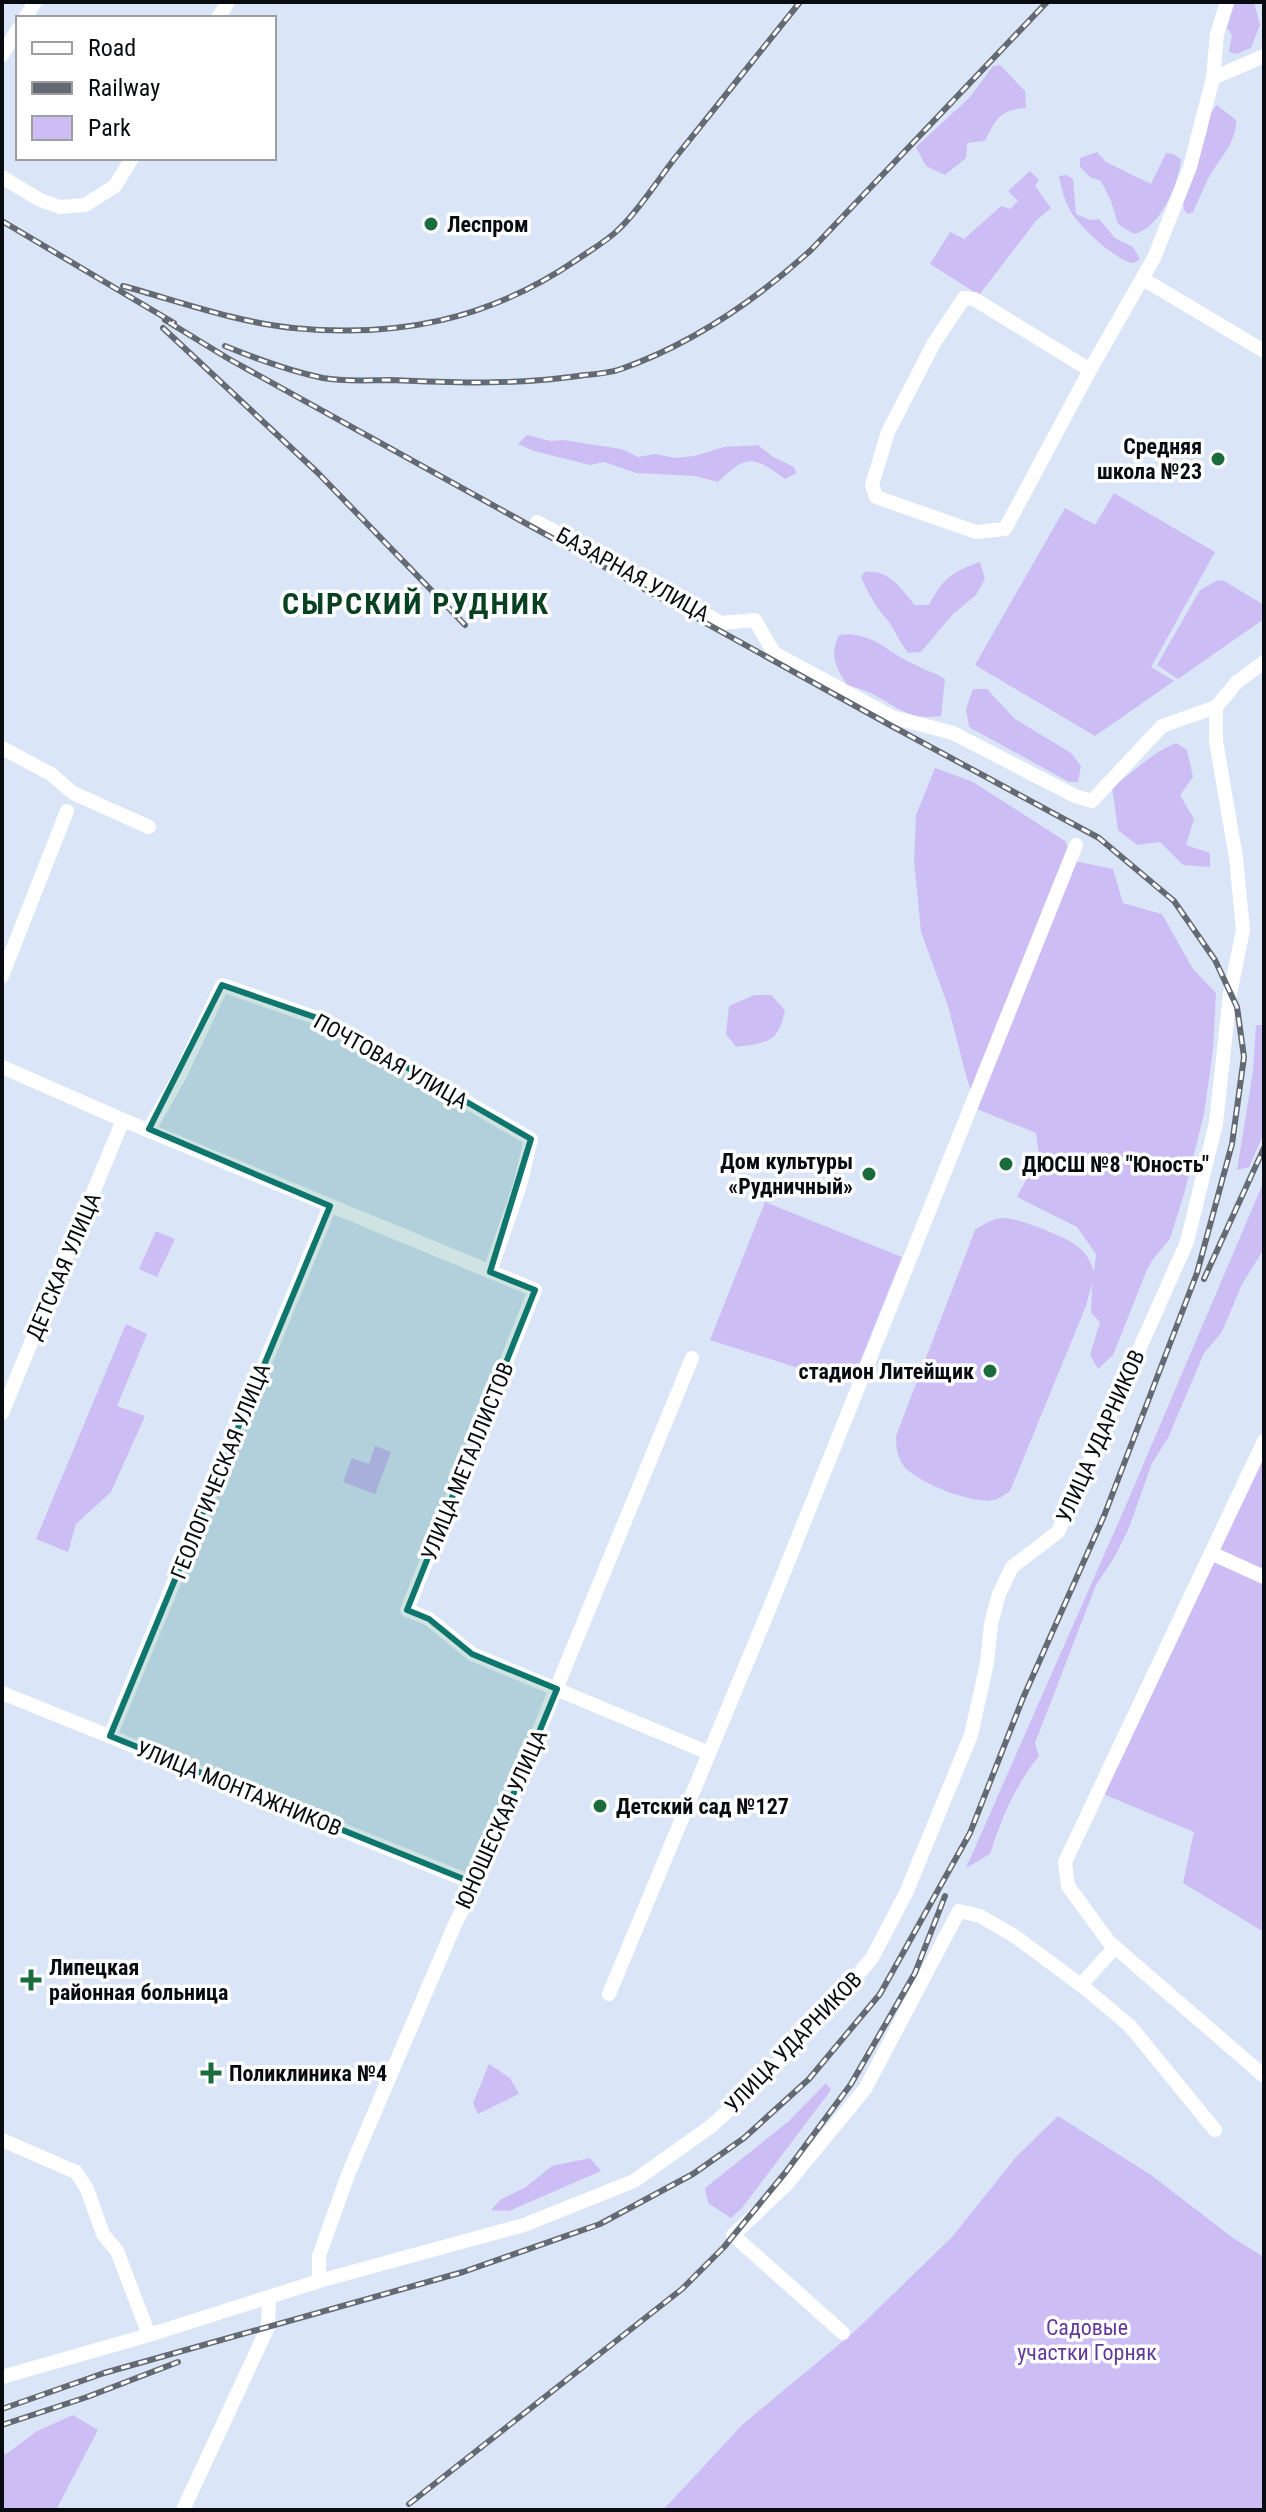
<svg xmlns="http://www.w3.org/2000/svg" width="1266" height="2512" viewBox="0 0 1266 2512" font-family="'Roboto Condensed',sans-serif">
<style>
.green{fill:#cdbdf5}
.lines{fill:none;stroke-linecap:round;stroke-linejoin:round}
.minor{stroke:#fff;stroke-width:14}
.rail-casing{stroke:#636a74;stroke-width:6}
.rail{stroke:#fff;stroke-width:3;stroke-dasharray:9;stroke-linecap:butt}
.marked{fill:#0f766e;fill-opacity:0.2;stroke:#0f766e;stroke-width:6;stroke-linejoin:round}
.poi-dot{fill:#1a6c3d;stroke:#fff;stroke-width:3}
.labels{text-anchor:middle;stroke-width:7;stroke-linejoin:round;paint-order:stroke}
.poi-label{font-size:22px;font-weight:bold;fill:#080c11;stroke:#fff;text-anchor:start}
.street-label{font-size:22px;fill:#080c11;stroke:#fff}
.park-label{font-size:22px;fill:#603b9b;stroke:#fff}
.district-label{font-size:30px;font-weight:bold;letter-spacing:2px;fill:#074121;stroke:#fff}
</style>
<rect width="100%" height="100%" fill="#dae6f7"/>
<g class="green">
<path d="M1235,2h19l6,23 -9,23 -15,6 -7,-2 3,-17 -5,-7z"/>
<path d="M1000,65l25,26 1,17c-27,2 -30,11 -41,33l-18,2 -1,15 -21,17 -19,-9 -10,-19 54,-50 23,-31z"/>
<path d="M1217,105l19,15c1,22 -17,39 -27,57 -6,12 -11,24 -16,35l-5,2 -4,-4 -1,-10 24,-68 1,-16z"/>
<path d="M1097,152l9,10 45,22 15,-31 7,1 8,5c-2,24 -21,70 -47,75l-16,-10 -7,-23 -10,-20 -11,-4 -10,-10v-9z"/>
<path d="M1030,171l9,9 -4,6 16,22 -15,13 -57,74 -49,-31 20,-32 14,7 37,-33 9,3 8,-8 -10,-10z"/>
<path d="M1066,175l7,4 3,35 14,6 9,-1 16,19 18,9 7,12 -6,4c-17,-1 -54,-36 -63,-51 -6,-10 -10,-24 -12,-36z"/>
<path d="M527,435l24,6 12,-1 58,9 17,8 17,-3 21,4 18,-2 30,-9 34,-2 15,12 21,10 2,6 -11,6c-31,-23 -38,-25 -67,3l-23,-6 -59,-3 -32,-11 -14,3 -56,-14 -16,-7z"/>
<path d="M1114,493l101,59 -64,115 23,14 -79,55 -120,-71 90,-157 30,17z"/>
<path d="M980,562l5,17 -9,16 -24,20 -31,37 -13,1c-8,-10 -13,-23 -20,-32 -12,-14 -20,-28 -27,-44l4,-5c25,-3 35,16 50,33h14c14,-27 23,-33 51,-43z"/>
<path d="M1218,580l6,1 40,24v14l-86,60 -21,-14 43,-75z"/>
<path d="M849,634c28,3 37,16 60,28 12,6 24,10 36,17l-4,37c-31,4 -39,-6 -63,-19 -9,-6 -21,-9 -31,-12 -11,-18 -18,-30 -8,-50z"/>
<path d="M973,689h14l28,30 56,34 10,13 -3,16h-9l-100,-55 -3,-18z"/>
<path d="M1176,743l11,7 6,27 -13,18 14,24 -8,26 24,8v14l-27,-2 -23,-23 -23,3 -19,-15 -6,-43c22,-15 39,-34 64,-44z"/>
<path d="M935,768l38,14 92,59 9,20 39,8 10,34 39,11 31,55 23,24 -3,57 -9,64 -20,80 -14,45 -17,20 -7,13 -33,83 -15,14 -8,-14 10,-33 -9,-9 1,-30 -6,23 -76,185c-4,3 -11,8 -16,9 -20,5 -79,-18 -91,-35 -6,-9 -7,-19 -7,-29l79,-206c9,-6 18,-12 29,-12 14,0 62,19 73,28 10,7 13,15 17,26l2,-18 -19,-27 -60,-30 22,-42 -3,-22 -59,-24 -10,-30 -19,-73 -27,-74 -7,-71 2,-46z"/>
<path d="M754,995h17l14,15c-7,34 -17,32 -49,37l-10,-13 3,-28z"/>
<path d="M1256,1025h8v108l-15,34 -12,3 16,-99z"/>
<path d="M1264,1181v68l-22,35 -20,48 -18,21 -36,85 -16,25 -23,65 -15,30 -18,27 -61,158 4,13c-24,30 -37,61 -49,98l-24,14 157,-356z"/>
<path d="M765,1202l137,55 -47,117 -16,7 -129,-41z"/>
<path d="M156,1231l19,8 -18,38 -18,-8z"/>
<path d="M126,1324l21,10 -30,72 28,10 -34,76 -35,32 -8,28 -32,-13z"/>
<path d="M1264,1441v491l-81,-49 11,-51 -91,-38z"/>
<path d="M375,1446l16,6 -16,42 -32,-12 9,-24 17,6z"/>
<path d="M489,2064l21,14 9,16 -41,20 -5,-11z"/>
<path d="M826,2083l5,7 -89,118 -11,10 -23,-15 -3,-15 84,-67z"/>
<path d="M1058,2116l93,59 82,63 31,19v253h-601l80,-86 111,-92 98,-95 64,-80z"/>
<path d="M590,2158l11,13 -92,40 -18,-1 10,-11 25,-12 26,-21z"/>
<path d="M73,2415l25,15 -42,80h-54v-57l3,2 32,-24z"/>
</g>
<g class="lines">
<g class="minor">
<path d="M25,18l10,-16"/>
<path d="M218,18l10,-16"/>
<path d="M2,55l16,-26"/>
<path d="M1213,78l51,-22"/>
<path d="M2,177l38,23 20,7 25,-2 30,-19 17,-28"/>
<path d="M1143,279l121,72"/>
<path d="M1090,370l-116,-71 -10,-1 -30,45 -46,89 -16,53 4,12 100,35 29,-3 85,-159 64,-112 36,-91 23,-89 4,-44 10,-32"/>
<path d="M537,522l184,101 34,-3 19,33 118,64 61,16 122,63 17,5 70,-75 54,-19"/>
<path d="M2,748l49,26 22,19 76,34"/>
<path d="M2,976l65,-165"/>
<path d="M2,1067l121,53 412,170 -128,320 22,9 43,35 237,99"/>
<path d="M149,1129l31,-54 42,-90 104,36 205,118 -11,46 -30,87"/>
<path d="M2,1413l121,-293"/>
<path d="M1264,1441l-53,112 53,24"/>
<path d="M1211,1553l-146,309 3,24 41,56 155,134"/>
<path d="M2,1693l474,191"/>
<path d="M110,1736l220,-530"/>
<path d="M1081,1985l34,-38"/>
<path d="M609,1994l161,-387 306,-762"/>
<path d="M2,2140l74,32 11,17 16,45 14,17 32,84"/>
<path d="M319,2281v-25l30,-84 107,-250 20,-38 216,-526"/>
<path d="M843,2333l-110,-98 53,-50 79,-96 94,-178 21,5 36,21 70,52 44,37 85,104"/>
<path d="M2,2377l147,-42 170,-54 205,-56 110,-44 76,-54 48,-43 57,-59 57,-67 34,-65 65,-158 16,-72 4,-39 8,-30 13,-27 46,-35 129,-290 29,-119 14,-129 13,-64 -7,-72 -20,-117v-34l21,-25 27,-20"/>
<path d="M183,2510l85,-183 1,-28"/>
</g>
<g class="rail-casing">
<g id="rail">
<path d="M2,221l172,102"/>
<path d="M123,286c55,15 112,36 170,42 104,10 195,-8 282,-67 14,-10 31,-19 44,-32 21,-20 38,-48 56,-71 42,-52 83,-104 125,-156"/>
<path d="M163,328l154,144 148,153"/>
<path d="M225,346c32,13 64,25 98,32 22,4 46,2 67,2 65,3 131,5 195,-5 12,-1 25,-2 36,-6 71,-25 135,-69 190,-119l236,-248"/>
<path d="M1204,1279l60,-131"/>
<path d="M2,2409l102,-36 359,-101 137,-48 93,-50 51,-36 65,-59 71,-85 90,-161 53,-135 81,-182 93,-243 35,-129 12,-87 -7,-50 -22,-47 -41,-59 -75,-63 -211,-114 -659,-365 -64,-39"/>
<path d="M2,2425l85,-28 91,-35"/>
<path d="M409,2504l273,-215 42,-42 61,-74 66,-89 64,-111 30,-77"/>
</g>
</g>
<use href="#rail" class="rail"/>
</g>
<path class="marked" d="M222,985l104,36 205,118 -41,133 45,18 -128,320 22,9 43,35 85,35 -81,195 -366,-148 220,-530 -181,-77z"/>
<g class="poi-dot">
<circle cx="431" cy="224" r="8"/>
<circle cx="1218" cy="459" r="8"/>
<circle cx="1006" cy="1164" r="8"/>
<circle cx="869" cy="1174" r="8"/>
<circle cx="990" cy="1371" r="8"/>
<circle cx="600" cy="1806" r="8"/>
<path d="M27 1968h8v8h8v8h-8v8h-8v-8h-8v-8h8z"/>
<path d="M207 2061h8v8h8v8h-8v8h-8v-8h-8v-8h8z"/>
</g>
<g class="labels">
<g class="poi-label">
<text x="447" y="232">Леспром</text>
<text x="1202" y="454" text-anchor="end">Средняя<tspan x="1202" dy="25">школа №23</tspan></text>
<text x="853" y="1169" text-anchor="end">Дом культуры<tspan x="853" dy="25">«Рудничный»</tspan></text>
<text x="1022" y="1172">ДЮСШ №8 "Юность"</text>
<text x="974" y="1379" text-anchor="end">стадион Литейщик</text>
<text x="616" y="1814">Детский сад №127</text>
<text x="49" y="1975">Липецкая<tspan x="49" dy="25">районная больница</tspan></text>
<text x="229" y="2081">Поликлиника №4</text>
</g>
<g class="street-label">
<text transform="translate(633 574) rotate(29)" y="8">БАЗАРНАЯ УЛИЦА</text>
<text transform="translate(391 1061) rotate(29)" y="8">ПОЧТОВАЯ УЛИЦА</text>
<text transform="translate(63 1266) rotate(-67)" y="8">ДЕТСКАЯ УЛИЦА</text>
<text transform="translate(1100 1436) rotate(-66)" y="8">УЛИЦА УДАРНИКОВ</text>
<text transform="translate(467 1461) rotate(-68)" y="8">УЛИЦА МЕТАЛЛИСТОВ</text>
<text transform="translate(220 1471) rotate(-68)" y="8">ГЕОЛОГИЧЕСКАЯ УЛИЦА</text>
<text transform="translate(239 1788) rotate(22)" y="8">УЛИЦА МОНТАЖНИКОВ</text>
<text transform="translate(501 1819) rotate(-66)" y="8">ЮНОШЕСКАЯ УЛИЦА</text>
<text transform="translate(793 2042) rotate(-46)" y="8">УЛИЦА УДАРНИКОВ</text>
</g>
<g class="park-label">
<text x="1087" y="2335">Садовые<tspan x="1087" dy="25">участки Горняк</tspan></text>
</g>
<g class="district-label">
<text x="416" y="614">СЫРСКИЙ РУДНИК</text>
</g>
</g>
<rect width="1266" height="2512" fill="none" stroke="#080c11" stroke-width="8"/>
<rect x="16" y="16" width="260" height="144" fill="#ffffff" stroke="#9c9ea0" stroke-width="2"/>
<rect x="32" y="42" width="40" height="12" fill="#ffffff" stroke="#9c9ea0" stroke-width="2"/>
<text x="88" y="56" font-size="24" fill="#080c11">Road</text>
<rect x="32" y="82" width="40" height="12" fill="#636a74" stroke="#9c9ea0" stroke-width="2"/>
<text x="88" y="96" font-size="24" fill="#080c11">Railway</text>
<rect x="32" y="116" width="40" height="24" fill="#cdbdf5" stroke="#9c9ea0" stroke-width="2"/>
<text x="88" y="136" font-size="24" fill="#080c11">Park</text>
</svg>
